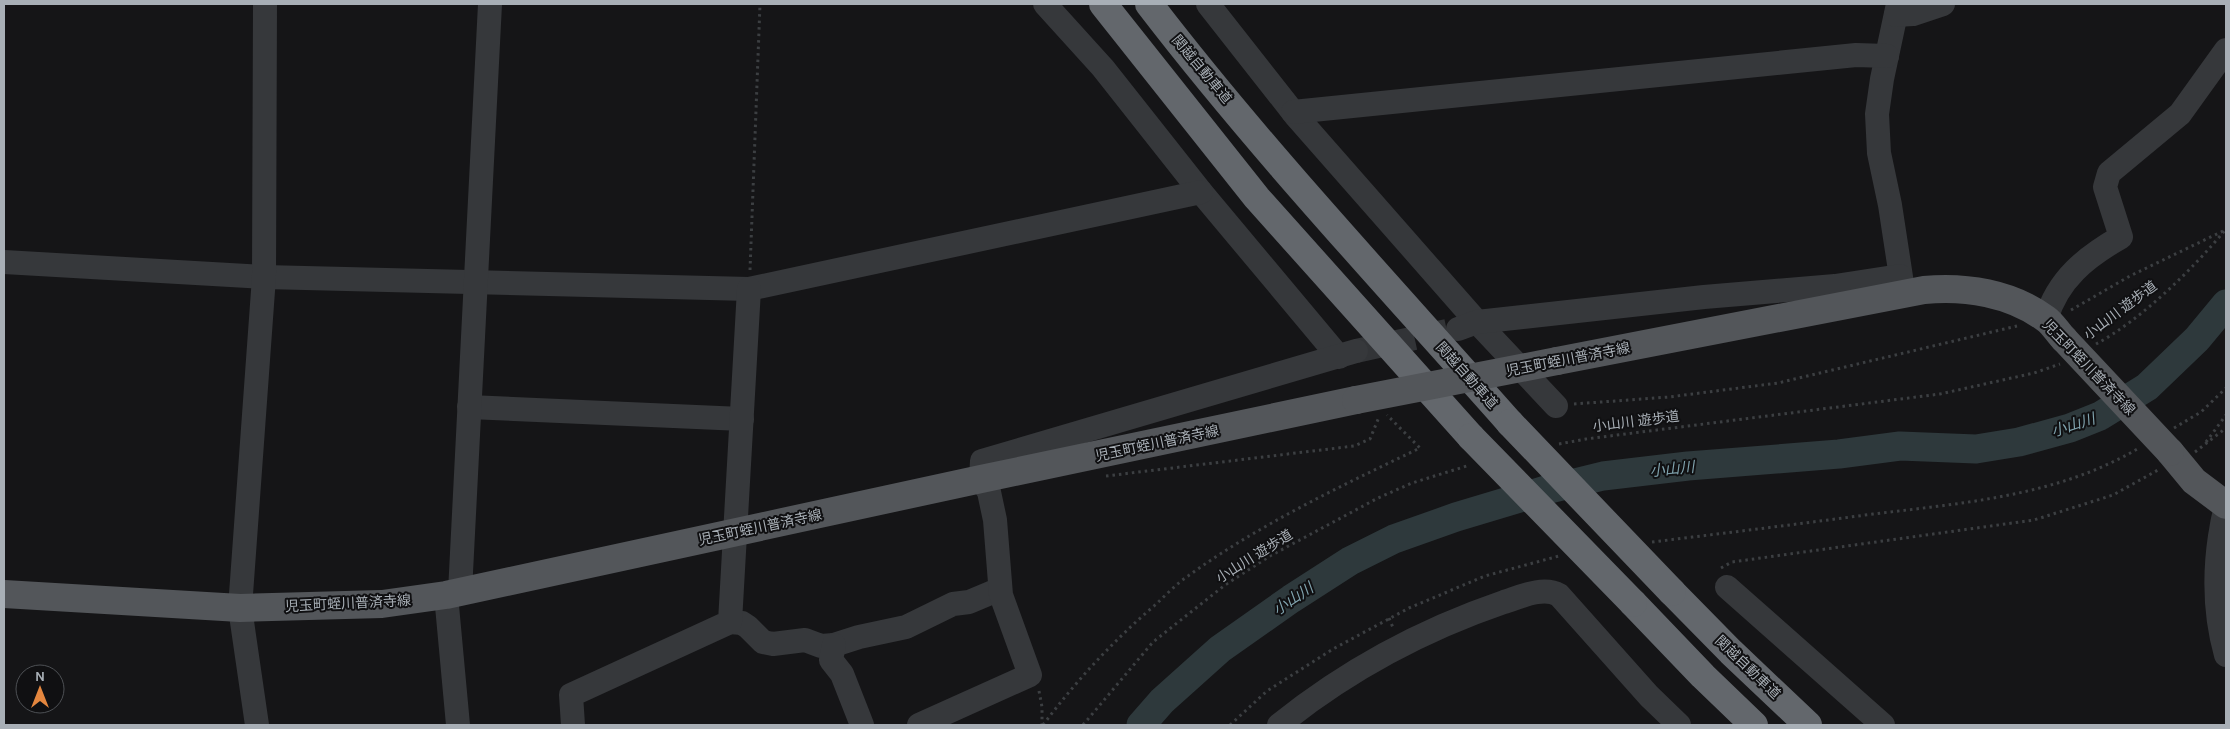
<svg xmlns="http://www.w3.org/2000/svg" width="2230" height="729" viewBox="0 0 2230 729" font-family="Karla,'Noto Sans JP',sans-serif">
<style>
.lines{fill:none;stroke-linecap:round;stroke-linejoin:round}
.river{stroke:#2e393c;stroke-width:29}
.minor-tunnel{stroke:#323437;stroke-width:24;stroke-dasharray:24 12;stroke-linecap:butt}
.path{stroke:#3c3f42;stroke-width:3;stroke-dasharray:2.5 4;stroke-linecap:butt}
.minor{stroke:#36383b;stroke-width:24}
.major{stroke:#53565a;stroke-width:28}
.highway{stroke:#63676c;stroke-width:28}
.major-bridge{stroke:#53565a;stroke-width:28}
.highway-bridge{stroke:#63676c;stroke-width:28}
.labels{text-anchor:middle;stroke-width:4;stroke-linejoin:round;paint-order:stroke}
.street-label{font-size:14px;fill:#a8afb6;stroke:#101012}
.water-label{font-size:15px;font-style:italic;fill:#81a4af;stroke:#101012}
</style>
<rect width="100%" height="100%" fill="#151517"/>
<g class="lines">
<path class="river" d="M1141,725l21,-24 58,-52 71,-50 59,-38 44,-22 62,-22 90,-27 57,-14 85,-10 151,-12 61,-8 76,3 43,-7 51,-14 30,-12 47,-29 50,-48 29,-35"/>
<path class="minor-tunnel" d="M1356,351l91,-20"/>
<g class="path">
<path d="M750,270l10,-266"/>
<path d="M2071,310l59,-34 93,-45"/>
<path d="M2096,344c45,-24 98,-76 130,-115"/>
<path d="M1574,404l95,-7 109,-14 239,-57"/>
<path d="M2174,428l27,-16 25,-24"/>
<path d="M2206,442l20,-27"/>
<path d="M1559,444l27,-5 354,-45 94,-21 26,-9"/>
<path d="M2195,452l31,-24"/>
<path d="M1106,476l248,-30 16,-7 9,-22"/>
<path d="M1652,542c74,-9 147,-18 221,-28 91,-11 185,-18 266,-66"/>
<path d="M1721,568l11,-6 302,-42 79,-25 45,-25"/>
<path d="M1389,618l5,12"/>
<path d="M1039,691l3,16v18"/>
<path d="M1043,725c33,-44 69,-83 111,-119 11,-10 22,-22 34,-30 72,-52 153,-90 232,-128l-33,-33"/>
<path d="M1083,725l70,-83 72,-57 45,-29 108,-58 34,-15 58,-18"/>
<path d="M1230,725l37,-34 66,-42 76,-41 76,-32 74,-20"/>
</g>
<g class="minor">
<path d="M1045,4l58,64 98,124 138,165"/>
<path d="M1208,4l88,112 181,206 79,84"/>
<path d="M1898,4l-16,75 -5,35 2,39 11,52 13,85"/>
<path d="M1896,15l17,-1 30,-10"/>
<path d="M1293,112l563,-57 31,1"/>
<path d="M4,262l260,15 485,12 452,-97"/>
<path d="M2046,319c12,-40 40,-62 75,-82l-16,-50 4,-14 71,-59 46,-64"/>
<path d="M1458,329l19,-7 227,-25 131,-11 65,-10"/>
<path d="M469,407l273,12"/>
<path d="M2226,510c-4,8 -4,17 -6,26 -6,40 -5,80 6,119"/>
<path d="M1727,587l156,138"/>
<path d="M460,592l30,-588"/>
<path d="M446,595l12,130"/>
<path d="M730,622l12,1 6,4 15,15 10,2 32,-4 16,6 13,-1 25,-8 47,-10 47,-23 16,-2 31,-13"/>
<path d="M834,645l-3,15 11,14 20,51"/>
<path d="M257,725l-17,-117 24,-331 1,-273"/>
<path d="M573,725l-2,-30 159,-73 19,-333"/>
<path d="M919,725l111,-50 -29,-80 -6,-75 -6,-28 -8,-13 1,-18 374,-110"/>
<path d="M1279,725c67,-54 143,-95 225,-123 16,-5 39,-16 55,-7l90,101 30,29"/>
</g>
<g class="major">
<path d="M1557,361l367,-71c41,-4 87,3 122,29 7,5 12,14 18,20"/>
<path d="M2170,452l24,29 32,24"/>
<path d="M4,594l236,14 142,-4 64,-9 535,-116 375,-79"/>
</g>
<g class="highway">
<path d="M1103,4l154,194 214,239"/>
<path d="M1149,4c112,146 239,281 361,419"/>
<path d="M1672,592l59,60 77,73"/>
<path d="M1633,603l70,73 51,49"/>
</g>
<g class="major-bridge">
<path d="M2064,339l106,113"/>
<path d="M1356,400l201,-39"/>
</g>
<g class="highway-bridge">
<path d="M1510,423l162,169"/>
<path d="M1471,437l162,166"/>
</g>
</g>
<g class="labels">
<g class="street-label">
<text transform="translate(1202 69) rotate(50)" y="5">関越自動車道</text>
<text transform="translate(2120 310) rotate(-37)" y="5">小山川 遊歩道</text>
<text transform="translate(1568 359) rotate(-11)" y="5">児玉町蛭川普済寺線</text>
<text transform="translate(2089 367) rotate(46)" y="5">児玉町蛭川普済寺線</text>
<text transform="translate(1467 375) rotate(48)" y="5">関越自動車道</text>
<text transform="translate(1636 421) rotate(-7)" y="5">小山川 遊歩道</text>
<text transform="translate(1157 443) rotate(-12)" y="5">児玉町蛭川普済寺線</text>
<text transform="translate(760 527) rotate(-12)" y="5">児玉町蛭川普済寺線</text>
<text transform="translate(1254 556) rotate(-32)" y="5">小山川 遊歩道</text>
<text transform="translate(348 603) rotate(-3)" y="5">児玉町蛭川普済寺線</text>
<text transform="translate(1748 667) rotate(44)" y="5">関越自動車道</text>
</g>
<g class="water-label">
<text transform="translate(2073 425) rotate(-18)" y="5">小山川</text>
<text transform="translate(1672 469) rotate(-6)" y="5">小山川</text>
<text transform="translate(1293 599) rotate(-34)" y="5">小山川</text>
</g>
</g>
<rect width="2230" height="729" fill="none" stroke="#a8afb6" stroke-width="10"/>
<g transform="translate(40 689)"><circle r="24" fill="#101012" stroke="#4d5054"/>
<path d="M0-4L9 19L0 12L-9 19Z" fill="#e5873f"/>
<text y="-8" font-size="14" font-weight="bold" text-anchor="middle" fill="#a8afb6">N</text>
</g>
</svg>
